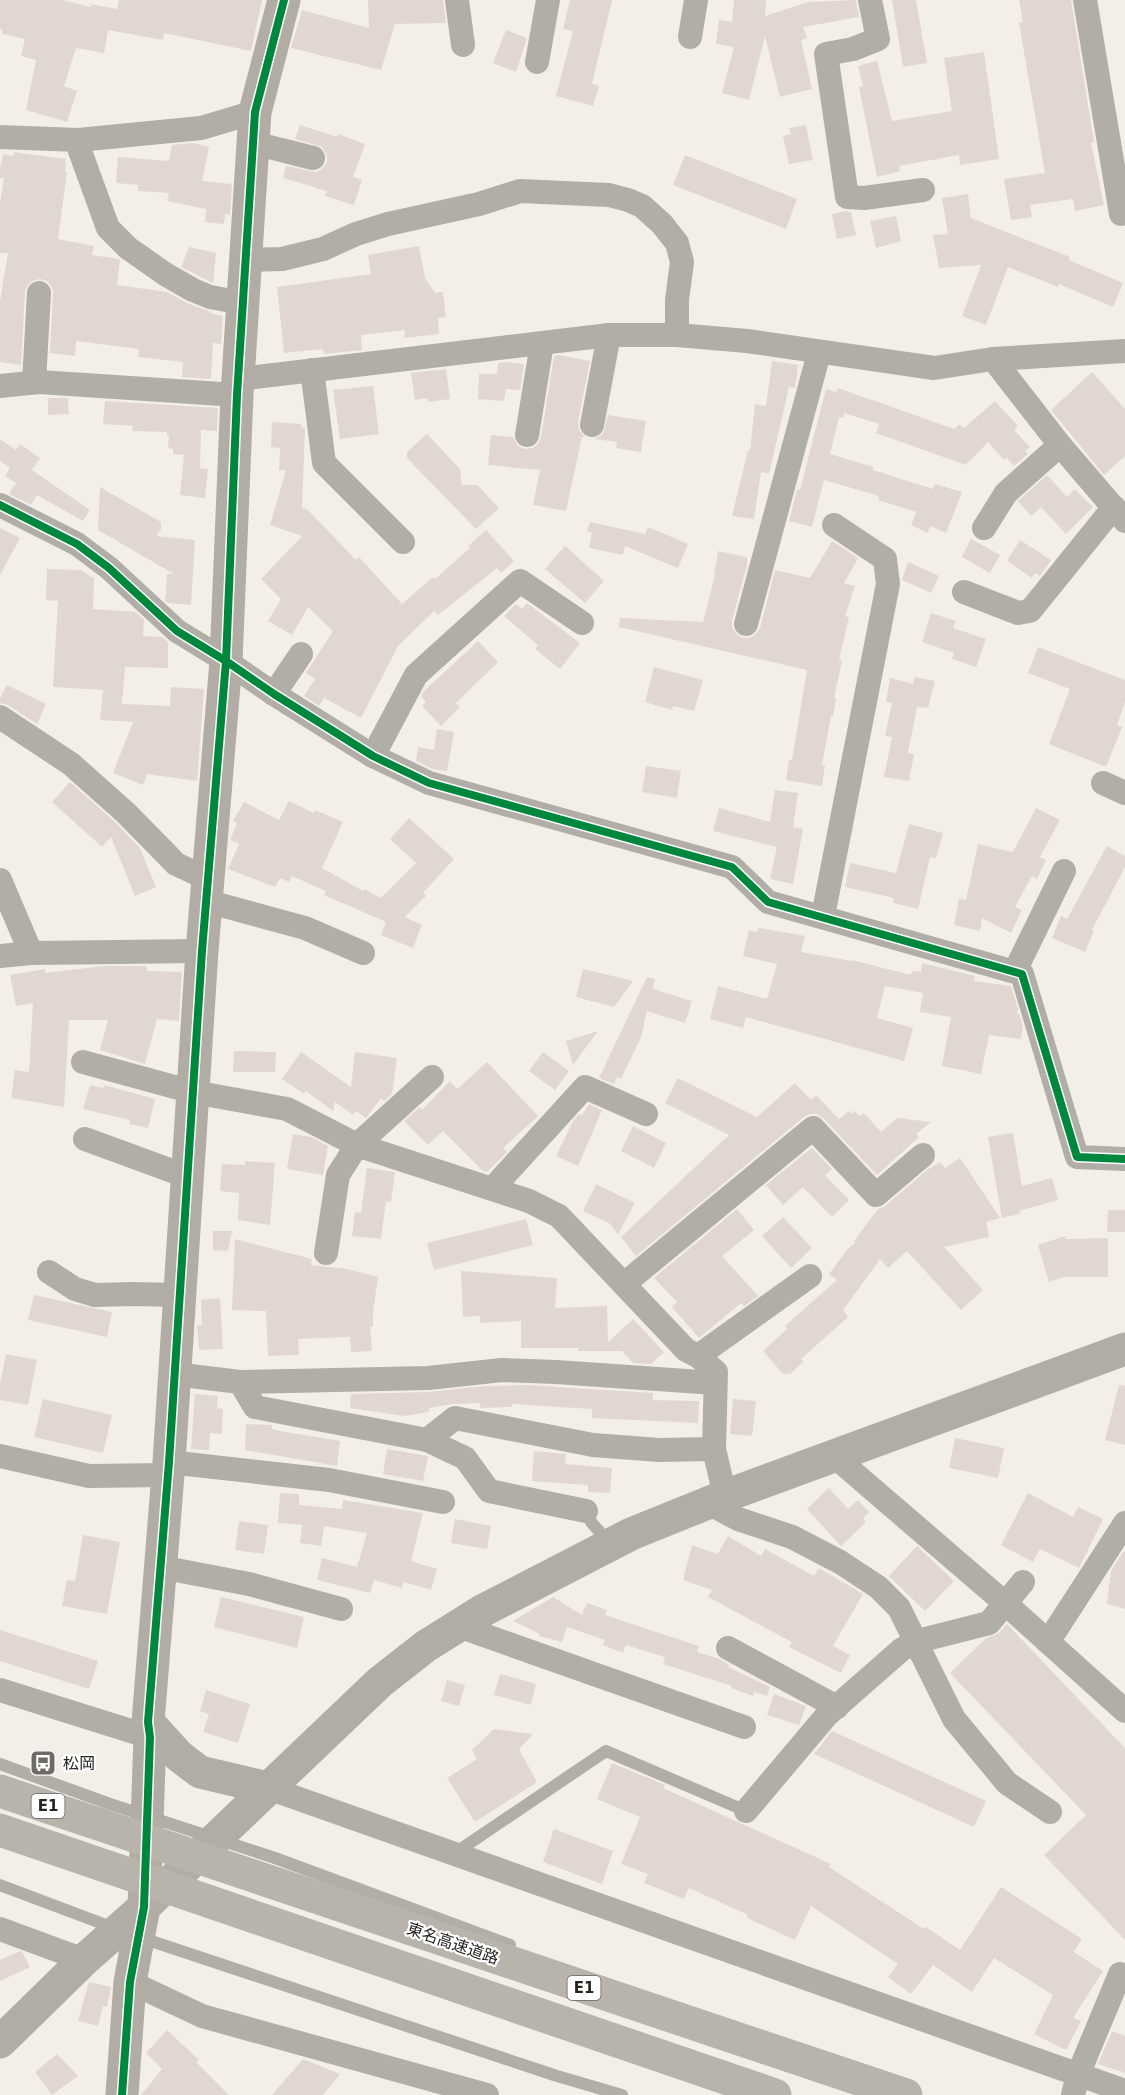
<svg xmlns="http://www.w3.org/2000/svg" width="1125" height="2095" viewBox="0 0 1125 2095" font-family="'DejaVu Sans','Noto Sans JP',sans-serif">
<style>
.building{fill:#e2d6d1}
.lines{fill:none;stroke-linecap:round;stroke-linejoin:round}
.lane{stroke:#b1aea7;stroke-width:12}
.street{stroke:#b1aea7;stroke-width:24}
.secondary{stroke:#b1aca4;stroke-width:33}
.highway{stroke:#b8b4ac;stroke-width:33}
.cycleway-casing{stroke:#fefefe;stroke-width:11}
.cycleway{stroke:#00873e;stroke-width:8}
.labels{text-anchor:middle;stroke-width:4.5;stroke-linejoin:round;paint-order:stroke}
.shield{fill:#fefefe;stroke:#686563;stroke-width:1.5}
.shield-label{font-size:15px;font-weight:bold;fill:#272420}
.poi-label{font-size:16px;fill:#272420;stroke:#fefefe;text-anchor:start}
.street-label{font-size:16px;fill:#272420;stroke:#fefefe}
</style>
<rect width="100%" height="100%" fill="#f3efe8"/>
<g class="building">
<path d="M0,0h62l29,7v-3l26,5 2,-9h143l-11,51 -87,-18 -1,7 -55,-10 -4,23 -28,-5 -12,38 13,5 -10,31 -41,-12 10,-50 -15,-4 4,-17 -23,-5v-5h-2z"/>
<path d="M368,0h75l3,23 -51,1 -14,46 -90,-22 11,-38 67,18z"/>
<path d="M570,0h42l-20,84 7,2 -6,20 -37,-10 17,-65 -10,-2z"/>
<path d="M734,0h32l-1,16 43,-14 48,-2 3,17 -56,10 4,11 -6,2 11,49 -32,8 -15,-61 -16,64 -27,-7 12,-46 -18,-3 3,-24 13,2z"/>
<path d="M892,0h24l11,63 -24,4z"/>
<path d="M1019,0h52l23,142 -3,1 13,62 -29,6 -2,-12 -43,6 2,12 -21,3 -7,-41 41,-6 -26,-150 4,-1z"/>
<path d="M506,30l21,8 -11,34 -23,-9z"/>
<path d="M984,52l15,107 -39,6 -1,-10 -60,11 1,5 -23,6 -18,-90 4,-1 -5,-20 19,-5 15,60 60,-10 -8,-53z"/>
<path d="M300,125l37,12 1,-3 27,10 -12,33 9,3 -8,25 -29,-9 2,-5 -44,-13 3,-12 30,6 7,-4 4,-6v-7l-5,-8 -27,-8z"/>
<path d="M806,125l7,35 -24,4 -6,-28 8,-2 -2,-6z"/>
<path d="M193,143l16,4 -7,34 30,3 -2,31 -5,-1 -1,10 -19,-2 1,-13 -39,-8 2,-8 -31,-2v-6l-22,-2 2,-26 51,4 3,-16z"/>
<path d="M14,152l52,7 -1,13h2l-9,67 36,7 -2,9 27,4 1,1 -3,25 50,7 20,11 24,9 -1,1 13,3 -2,28 -8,-1 -2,36 -29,-2 1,-15 -45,-5 1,-8 -63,-8 -1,15 -25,-3 3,-60 -1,-6 -5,-6 -7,-2 -8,2 -5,5 -2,6 -4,73 -21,-3v-61l8,-48h-8v-49l4,-26h-4v-9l3,-15 10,2z"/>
<path d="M685,155l112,44 -11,30 -113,-44z"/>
<path d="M968,194l3,24 99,39 -1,3 54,23 -10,24 -54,-23 -1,3 -50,-20 -22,58 -24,-9 19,-51 -42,3 -6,-33 15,-1 -6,-36z"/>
<path d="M845,211l6,1 5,23 -19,4 -5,-25z"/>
<path d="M896,216l5,25 -25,7 -6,-27z"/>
<path d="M419,246l6,32 10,15 8,-1 3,25 -8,1 1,16 -35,4 1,-8 -44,5 1,15 -38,4 -1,-5 -39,4 -7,-66 94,-13 -3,-19z"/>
<path d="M189,247l27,6 -3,30 -32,-16z"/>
<path d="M559,355l31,6 -12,61 1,8 6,7h-3l-16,74 -33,-6 7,-35 -52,-5 3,-30 22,2 5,9 6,3 9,-1 5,-4 3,-7 13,-81z"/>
<path d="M772,361l26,4 -3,23 -6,-1 -20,87 -8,-2 -7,47 -22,-3 16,-66 2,1 5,-47 11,2z"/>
<path d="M506,362l18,2 -4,26 -14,-1 -2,12 -26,-2 1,-25h18l1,-11z"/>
<path d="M446,369l4,30 -22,3 -1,-4 -12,2 -4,-27z"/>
<path d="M1092,372l33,37v47l-21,19 -53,-65z"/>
<path d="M373,386l6,48 -39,5 -7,-49z"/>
<path d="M838,388l116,41 6,-5 4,4 31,-27 23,25 -4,4 16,17 -5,4 3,3 -14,12 -7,-8 -3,2 -16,-18 -22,23 -90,-32 3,-9 -35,-11 -1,5 -4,-1 -9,37 43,13v3l60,19 2,-5 27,8 -16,41 -16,-7 -2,7 -17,-8 5,-13 -38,-12 1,-4 -55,-16 -12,47 -23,-6 8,-31h3l26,-101 10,3z"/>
<path d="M48,398h20l1,16 -21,1z"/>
<path d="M105,401l113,7 -1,23 -16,-1 -1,38 8,1 -3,29 -25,-3 4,-40 -11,-1v-5l-5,-1 1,-13h-2v-3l-35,-1 1,-5 -30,-2z"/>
<path d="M608,415l38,6 -5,31 -25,-4 1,-6 -22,-3 8,-5z"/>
<path d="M272,422l29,2v3l4,1 -3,80 6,2 48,50 3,-3 43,47 31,-27 2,2 35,-31 -2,-2 18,-16 28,31 -13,12 -4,-5 -59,47 -4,-4 -36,35 -37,72 -37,-20 -5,8 -15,-10 11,-17 -9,-6 27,-42 -25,-24 -16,28 -24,-14 13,-22 -20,-20 41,-43 -32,-11 16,-55h-7l1,-22 -9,-1z"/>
<path d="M427,434l33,35 2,16h15l22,23 -23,21 -69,-71v-6z"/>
<path d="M0,439l16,11 4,-6 20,14 -8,12 58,40 -7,11 -46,-26 -6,10 -22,-11 7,-11 -11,-7 5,-8 -10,-7z"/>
<path d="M1047,475l20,22 8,-8 18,18 -27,27 -25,-27 -10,9 -13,-15z"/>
<path d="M100,487l61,35v7l-5,7 39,4 -4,65 -23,-2 -3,-2 2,-27h7l-76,-44z"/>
<path d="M590,522l55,12 3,-7 40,17 -10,24 -53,-22 -2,9 -34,-7 3,-15 -5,-2z"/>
<path d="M0,528l20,10 -20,37z"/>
<path d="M971,539l29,16 -10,18 -28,-16z"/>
<path d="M1020,540l31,20 -11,16 -5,-3 -3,5 -25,-17z"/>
<path d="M832,541l26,17 -14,25 11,3 -10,30 4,1 -10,43 3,1 -8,37 2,1 -3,17h-2l-9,49h3l-3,21 -36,-6 3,-20h3l15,-90 -188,-43 1,-9 83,4 12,-47h-1l4,-24 29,6v8l-15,55v7l4,7 7,4h7l6,-4 4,-6 15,-58 35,8z"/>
<path d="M565,546l39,35 -19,22 -40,-34z"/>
<path d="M908,562l31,14 -8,17 -29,-13z"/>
<path d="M47,569l33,1 14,8 -1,31 43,3 8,8 -1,16 19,1 6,5v26l-43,-1 -3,37 48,2 1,-19 33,2 -7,92 -50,-7 -4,11 -30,-12 20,-51 -33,-2 3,-30 -50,-3 5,-86 -12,-1z"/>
<path d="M527,603l53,40 -20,26 -25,-20 3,-4 -34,-29 12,-12 6,5z"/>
<path d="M931,613l25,8 -3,7 33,11 -10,28 -24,-8 2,-6 -32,-11z"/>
<path d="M478,641l20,21 -42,41 4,4 -19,19 -19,-20 4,-4 -5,-6 3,-5z"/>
<path d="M1038,647l87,33v22l-8,23 5,2 -16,40 -57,-23 21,-55 -42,-16z"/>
<path d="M654,667l49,13 -9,31 -21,-5 -1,4 -27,-8z"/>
<path d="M915,677l20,4 -7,27 -11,-1 -9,46 6,1 -5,27 -25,-4 8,-40 -7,-1 7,-33 -6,-1 4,-24 23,6z"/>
<path d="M7,685l39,19 -9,20 -29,-19 -8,-2v-5z"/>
<path d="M437,729l17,3 -7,39 -14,-2 -17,-8 2,-14 16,3z"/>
<path d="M646,766l35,5 -4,27 -35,-6z"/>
<path d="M70,782l46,41 24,25 16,39 -21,9 -24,-59 -9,10 -50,-45z"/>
<path d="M775,790l23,3 -5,34 10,2 -10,55 -23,-5 7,-32 -64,-16 6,-23 51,14z"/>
<path d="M289,801l25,12 1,-3 28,12 -21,46 41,23 1,-2 17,9 35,-35 -26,-24 19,-21 45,41 -31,34 3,3 -21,21 17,8 -9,23 -32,-13 5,-13 -62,-27 2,-4 -34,-15 -3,6 -9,-4 -5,9 -47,-18 11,-25 -9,-4 7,-17 -4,-2 11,-19 35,18z"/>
<path d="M1036,808l24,12 -20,37 6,3 -9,19 -5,-3 -17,31 7,3 -11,23 -29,-15 -2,13 -26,-6 5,-26 7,1 12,-56 35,8z"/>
<path d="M909,824l34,9 -7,25 -6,-1 -12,52 -25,-6 1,-5 -49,-11 5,-24 46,10z"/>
<path d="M1107,846l18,10v11l-33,63 2,1 -9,21 -33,-14 9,-22 6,3z"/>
<path d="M759,928l46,8 -4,16 51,9v-1l59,15 1,-4 9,1 1,-9 53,13 -1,5 37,5 7,23 -1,5h2l4,12 -2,13 -32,-4 -8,39 -39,-8 9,-49 -31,-5 3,-19 -38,-7 -8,32 36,10 -9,33 -158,-44 -3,11 -33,-9 8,-33 49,13 10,-35 -34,-8 6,-26 8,2z"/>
<path d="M104,966h42l1,5 35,1 -3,49 -22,-2 -12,45 -45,-14 8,-30h-39l-5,87 -53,-9 4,-28 14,2 4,-69 -17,3 -6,-31 35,-6v4z"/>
<path d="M583,969l50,12 -19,26 -38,-10z"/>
<path d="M647,977l8,2 -2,10 39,12 -7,22 -38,-12 -6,26 -20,42 -4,-2 -3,7 -15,-6z"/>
<path d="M598,1031l-25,34 -7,-24z"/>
<path d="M234,1051l42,1 -1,20h-42z"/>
<path d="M301,1052l50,35 4,-35 42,6 -5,36 -8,7 -3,-3 -15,20 -10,-7 -3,4 -18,-13 -2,9 -27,-20 -2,3 -22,-15z"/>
<path d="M543,1052l26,19 -14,19 -26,-19z"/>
<path d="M487,1062l51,54 -35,32 4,4 -20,20 -4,-1 -40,-40 -15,14 -24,-24 16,-14 2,3 28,-29 7,8z"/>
<path d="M678,1078l79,39 38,-34 16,17 5,-5 23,24 10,-8 3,3 3,-3 5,5 4,-3 17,19 16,-14 34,4 -15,12 3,3 -42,38 -54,-57 -6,-4h-7l-6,3 -168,139 -15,-19 108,-102 -64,-32z"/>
<path d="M90,1085l13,3 1,-3 51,14 -7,29 -19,-4 1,-4 -47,-11z"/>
<path d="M589,1104l13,6 -24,56 -22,-10 17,-35 6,-7 3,1z"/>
<path d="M633,1126l33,17 -12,25 -33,-17z"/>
<path d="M1013,1133l9,53 30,-8 6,22 -39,11 1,3 -18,4 -14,-81z"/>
<path d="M293,1134l18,3 17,9 -5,29 -36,-6z"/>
<path d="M812,1148l20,21 -7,6 24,25 -17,17 -29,-30 -20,18 -17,-20z"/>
<path d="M960,1158l40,60 -14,4 3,15 -45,10 39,43 -22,20 -54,-59 -19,17 -8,-9 -37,51 5,7 -47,42 3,2 -14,13h-7l-20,-23 24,-22 -2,-3 52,-46 -8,-6 18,-24 8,-7 -1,-2 24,-32 7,-3 42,-36 13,-8 5,6z"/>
<path d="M245,1161l30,2 -5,62 -32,-5 1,-27 -19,-2 2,-27 23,1z"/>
<path d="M367,1168l28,4 -4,30 -5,-1 -5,38 -29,-3 3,-24 6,1z"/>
<path d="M596,1184l39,19 -17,31 -9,-11 -26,-12z"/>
<path d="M737,1209l17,21 -32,26 36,40 -14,10 -3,-3 -42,35 -27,-31 5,-5 -23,-24z"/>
<path d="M1108,1210h17v22h-18z"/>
<path d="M783,1217l29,31 -21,20 -29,-32z"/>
<path d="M526,1219l7,26 -99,25 -7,-27z"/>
<path d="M213,1231h19l-4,20 -15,-1z"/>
<path d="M1065,1236l1,3 42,-1v39h-44l-15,5 -11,-37z"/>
<path d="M235,1239l77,20 -1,6 36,4 31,8 -5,35v14l-3,1 2,24 -21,1 -1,-15 -52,2 1,16 -31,1 -2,-45 -34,-1z"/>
<path d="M461,1271l96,7 -2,30 52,-2 1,36 25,-23 31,33 -13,12 -18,-1 -11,-12h-44v-3h-57v-27l-41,2v-7l-17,1z"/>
<path d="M34,1295l78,17 -5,25 -79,-17z"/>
<path d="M220,1298l3,51 -24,1 -2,-25h5l-1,-25z"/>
<path d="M6,1354l31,6 -9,45 -28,-5v-16z"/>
<path d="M527,1385l126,8v7l46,1 -1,22 -106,-5v-9l-80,-5v3l-32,1v-5l-28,1 -23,4v4l-25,4 -54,-8 1,-14 77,-2 57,-6z"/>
<path d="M1119,1385l6,1v59l-20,-5z"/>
<path d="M195,1394l23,2 -1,12 6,1 -1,25 -12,-1 -1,17 -18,-1z"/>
<path d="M43,1399l69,16 -9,38 -69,-16z"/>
<path d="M733,1399l23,2 -4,35 -22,-2z"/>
<path d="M246,1424l26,1v4l8,2 60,10 -3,25 -92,-16z"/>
<path d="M955,1438l49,10 -6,30 -49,-10z"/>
<path d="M387,1449l41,7 -5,25 -40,-7z"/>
<path d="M534,1451l32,3 -1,10 47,4 -2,25 -22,-1v-7l-56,-4z"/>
<path d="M829,1488l19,21 10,-9 11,12 -6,6 3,4 -25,24 -34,-37z"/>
<path d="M280,1493l19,1v11l43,4 1,-9 80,13 -12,48 26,8 -6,21 -27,-8 -2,6 -28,-8 -4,13 -53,-13 5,-22 35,9 10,-34 -43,-7 -3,20 -21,-3 2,-18 -24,-2z"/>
<path d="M1028,1493l45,24 5,-10 25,12 -24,49 -39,-19 -7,13 -32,-17z"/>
<path d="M455,1519l36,7 -4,23 -36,-6z"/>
<path d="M239,1521l29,4 -4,29 -29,-4z"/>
<path d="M83,1535l37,7 -13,72 -45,-8 5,-26 8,1z"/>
<path d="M728,1536l33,20 4,-7 49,27 5,-8 44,26 -30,52 17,9 -9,18 -52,-26 3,-5 -84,-45 4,-7 -29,-10 9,-35 26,9z"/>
<path d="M917,1546l37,35 -29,30 -36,-35z"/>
<path d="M1123,1552h2v57l-18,-5 4,-33z"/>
<path d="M221,1597l83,20 -7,31 -83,-21z"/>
<path d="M553,1597l29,18 5,-12 20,7 -2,5 94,31 -2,6 23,7 9,6 -1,2 42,20 -3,9 -13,-4 -1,4 -22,-8 1,-2 -69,-22 2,-7 -39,-12 -3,8 -20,-8 2,-5 -38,-13 -5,15 -23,-6 1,-2 -27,-13z"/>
<path d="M1007,1624l118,124v192l-81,-85 42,-40 -136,-142 35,-34 14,-6z"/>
<path d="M0,1630l98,31 -9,28 -89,-28z"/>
<path d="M500,1674l36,10 -5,21 -37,-10z"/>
<path d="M447,1680l18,5 -6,21 -18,-5z"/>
<path d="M206,1690l44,14 -12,39 -35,-11 6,-18 -9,-3z"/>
<path d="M774,1694l32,12 -7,19 -32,-10z"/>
<path d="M494,1729l39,5 -14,15 18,33 -62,40 -28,-44 30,-19 -5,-9z"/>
<path d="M832,1731l154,70 -12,26 -160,-73z"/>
<path d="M612,1763l53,22 -2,3 168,76 -2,3 95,62 2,-2 34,23 41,-63 81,52 -8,13 29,19 -30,47 8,3 -15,29 -32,-16 19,-39 -59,-37 -22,34 -39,-27 -22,29 -23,-17 10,-13 -87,-58 -16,34 -48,-22 1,-3 -59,-27 -5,11 -40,-16 4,-9 -27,-10 19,-47 -43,-18z"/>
<path d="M554,1829l59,22 -11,33 -59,-22z"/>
<path d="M20,1951l3,2 7,14 -30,14v-21z"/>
<path d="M89,1982l22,5 -4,20 -4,-1 -5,20 -20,-5z"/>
<path d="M167,2030l32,30 -3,2 33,33h-88l21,-26 -16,-16z"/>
<path d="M1112,2031l13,5v37l-27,-9z"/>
<path d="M57,2054l21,22 -26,19 -17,-23z"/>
<path d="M303,2059l37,15 -17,21h-51z"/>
</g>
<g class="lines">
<g class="lane">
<path d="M586,1511l5,11 19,22"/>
<path d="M0,1764l110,40 165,54 235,87"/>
<path d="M455,1853l151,-102 140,60"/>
<path d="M0,1885l114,43"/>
<path d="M139,1937l418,139 65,19"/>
</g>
<g class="street">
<path d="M457,0l6,45"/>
<path d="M870,0l8,39 -25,10 -27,5 21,143 17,1 59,-8"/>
<path d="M1085,0l36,214"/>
<path d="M690,37l6,-37"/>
<path d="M537,62l11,-62"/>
<path d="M0,137l78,3 123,-12 54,-16"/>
<path d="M76,140l32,88 20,20 37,26 28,16 17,7 33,6"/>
<path d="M253,143l60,15"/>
<path d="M246,260l36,-1 41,-10 33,-15 32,-10 91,-20 41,-13 89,4 19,5 14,6 20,18 15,19 5,19 -5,38v35"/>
<path d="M993,359l67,86 65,76"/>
<path d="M312,370l12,93 79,79"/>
<path d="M239,379l370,-44h68l70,6 187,27 59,-9 132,-8"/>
<path d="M34,382l5,-89"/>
<path d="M0,386l39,-4 198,13"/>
<path d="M592,425l17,-90"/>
<path d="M527,435l15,-92"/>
<path d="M0,505l77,39 32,24 68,63 49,30 48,33 99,62 56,27 303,84 36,35 254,72 55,183 48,2"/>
<path d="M984,528l22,-35 54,-48"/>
<path d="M964,592l54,21 12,-2 84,-104"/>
<path d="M746,624l73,-271"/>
<path d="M274,694l27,-40"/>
<path d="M0,717l71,47 55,49 50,51 32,15"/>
<path d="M373,756l43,-81 104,-94 62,42"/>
<path d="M1103,783l22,10"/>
<path d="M0,880l31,73"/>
<path d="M206,901l99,27 58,25"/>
<path d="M823,916l65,-332 -3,-25 -51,-34"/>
<path d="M0,956l31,-3 171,-2"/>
<path d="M1015,971l49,-100"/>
<path d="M83,1062l110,30 94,17 70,36 172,56 30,15 127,134 12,6 18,16 -2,77 11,47"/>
<path d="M85,1139l101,37"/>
<path d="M493,1188l92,-101 61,27"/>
<path d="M326,1253l12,-78 19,-30 75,-68"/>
<path d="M49,1272l26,17 20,6 37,-1 47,1"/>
<path d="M624,1284l189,-156 63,67 47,-40"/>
<path d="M698,1356l112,-80"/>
<path d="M174,1374l66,8 15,25 172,33 38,18 24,33 97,20"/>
<path d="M240,1382l188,-4 74,-8 54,2 159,11"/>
<path d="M427,1440l28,-22 138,27 66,5 55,-1"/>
<path d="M0,1456l89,20 77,-1"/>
<path d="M834,1456l172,148 119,107"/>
<path d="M169,1462l160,18 114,22"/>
<path d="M708,1503l30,16 54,18 48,25 38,25 21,21 55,111 53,64 43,29"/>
<path d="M160,1567l89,17 92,25"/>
<path d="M458,1626l286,101"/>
<path d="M1048,1642l77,-119"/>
<path d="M728,1648l109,59"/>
<path d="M0,1690l150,47"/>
<path d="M268,1788l857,303"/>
<path d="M746,1811l81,-96 74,-65 13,-8 75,-19 34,-41"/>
<path d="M0,1929l84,31"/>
<path d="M130,1982l72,34 285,79"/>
<path d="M1073,2095l5,-20 42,-101"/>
</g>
<g class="secondary">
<path d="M148,1722l31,34 21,16 68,16"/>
<path d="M0,2042l84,-82 60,-53 236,-225 46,-36 56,-35 149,-77 94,-38 400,-147"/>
<path d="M122,2095l8,-113 14,-75 6,-170 -2,-15 21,-260 33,-511 24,-290 11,-266 18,-283 29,-112"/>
</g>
<g class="highway">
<path d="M0,1791l906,304"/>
<path d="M0,1830l775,265"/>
</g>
<g class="cycleway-casing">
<g id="cycleway">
<path d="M0,505l77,39 32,24 68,63 49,30 48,33 99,62 56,27 303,84 36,35 254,72 55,183 48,2"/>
<path d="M122,2095l8,-113 14,-75 6,-170 -2,-15 21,-260 33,-511 24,-290 11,-266 18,-283 29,-112"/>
</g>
</g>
<use href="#cycleway" class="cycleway"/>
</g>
<defs>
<g id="bus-square" transform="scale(1.35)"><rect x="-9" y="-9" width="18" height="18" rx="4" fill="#6e6b66" stroke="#fefefe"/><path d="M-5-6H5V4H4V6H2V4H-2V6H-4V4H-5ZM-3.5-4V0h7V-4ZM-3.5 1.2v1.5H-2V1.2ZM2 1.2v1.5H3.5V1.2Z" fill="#fff"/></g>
</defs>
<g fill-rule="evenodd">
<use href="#bus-square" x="43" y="1763"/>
</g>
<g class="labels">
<g class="shield">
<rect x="31.5" y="1794" width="33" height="24" rx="4.5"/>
<rect x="567.5" y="1976" width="33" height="24" rx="4.5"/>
</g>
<g class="shield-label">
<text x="48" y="1811">E1</text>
<text x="584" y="1993">E1</text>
</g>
<g class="poi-label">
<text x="63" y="1769">松岡</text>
</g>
<g class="street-label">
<text transform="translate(453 1943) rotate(19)" y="6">東名高速道路</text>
</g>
</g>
</svg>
